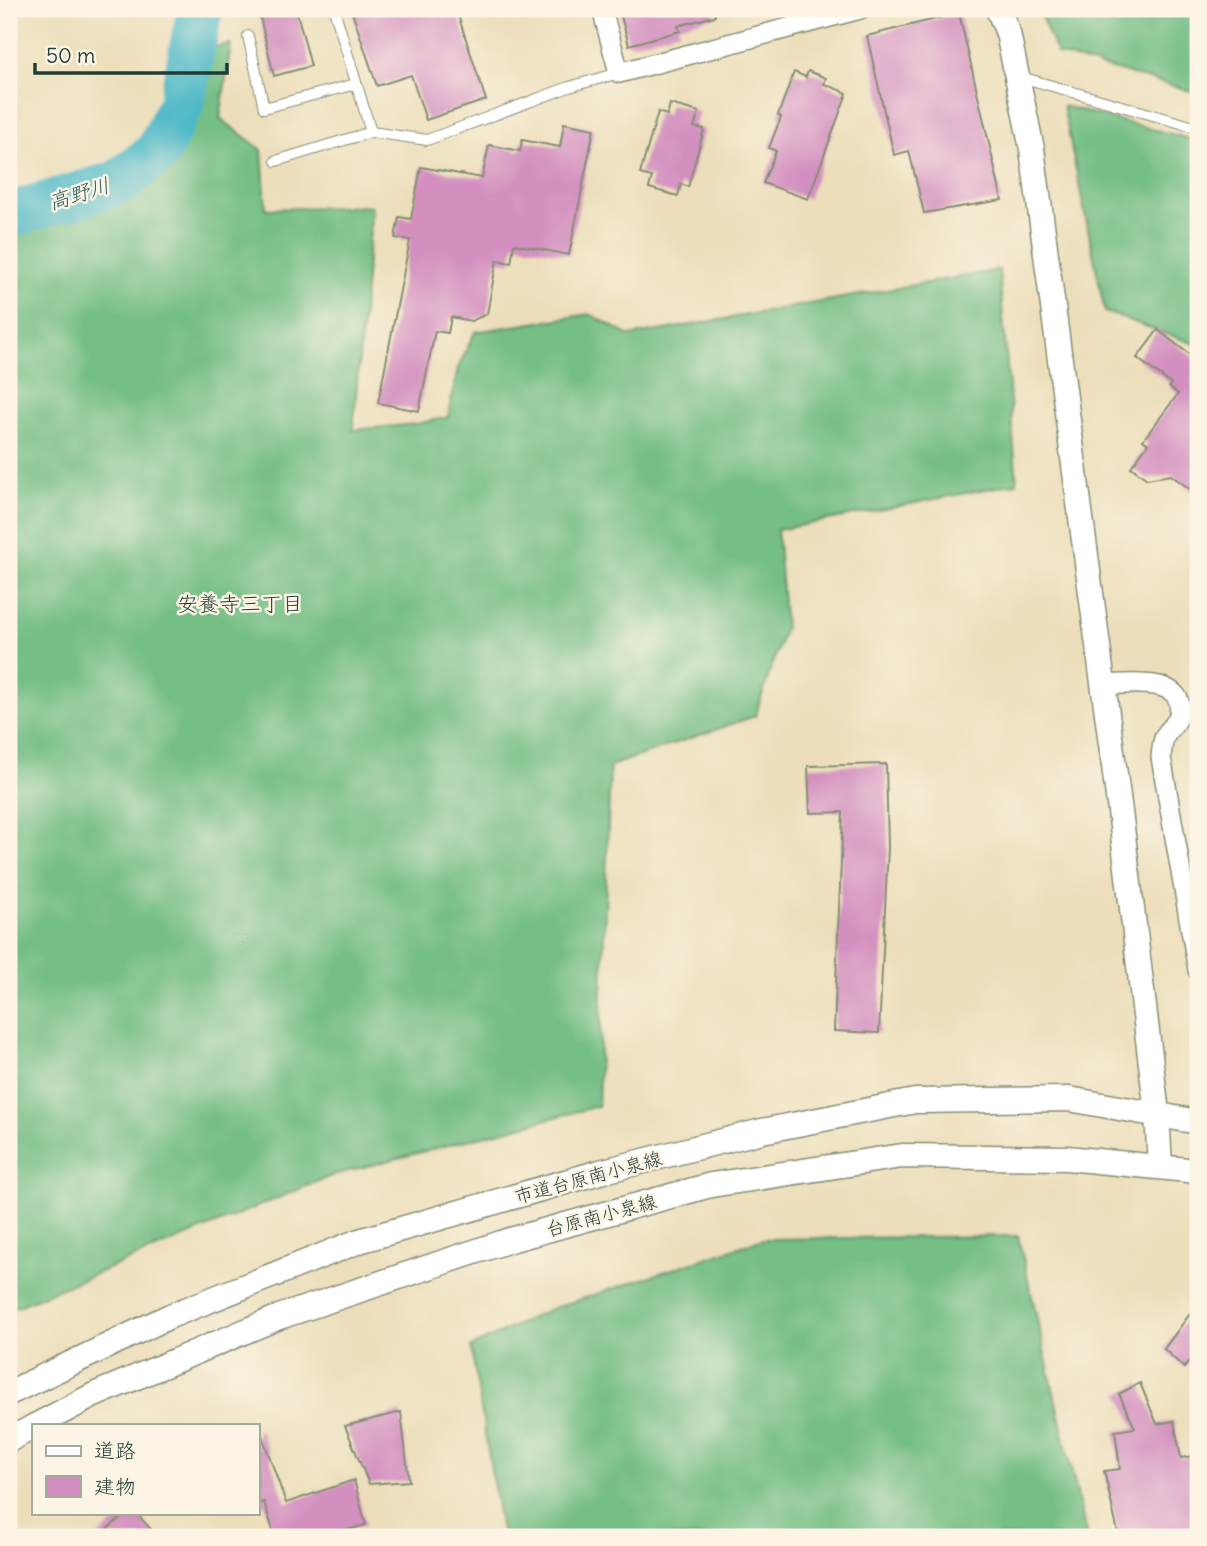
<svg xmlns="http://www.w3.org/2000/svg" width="1207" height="1546" viewBox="0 0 1207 1546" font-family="Delius,'Klee One',sans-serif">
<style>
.forest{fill:#74be85;stroke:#4a7e5c;stroke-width:2}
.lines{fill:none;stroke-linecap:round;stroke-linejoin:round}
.river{stroke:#4bb8c7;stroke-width:46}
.building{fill:#d38fbf}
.service-casing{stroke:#868e77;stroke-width:12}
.minor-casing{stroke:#868e77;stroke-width:22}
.tertiary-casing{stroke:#868e77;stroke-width:27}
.service{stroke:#fff;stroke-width:10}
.minor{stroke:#fff;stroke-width:19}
.tertiary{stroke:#fff;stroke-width:24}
.labels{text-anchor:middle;stroke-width:5;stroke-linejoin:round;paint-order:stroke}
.street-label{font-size:19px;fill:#1f3d34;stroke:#fcf5e5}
.water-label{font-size:21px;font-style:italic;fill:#2a5c59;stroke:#fcf5e5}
.neighbourhood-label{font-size:21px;fill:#1f3d34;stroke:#fcf5e5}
</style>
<rect width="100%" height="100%" fill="#fcf5e5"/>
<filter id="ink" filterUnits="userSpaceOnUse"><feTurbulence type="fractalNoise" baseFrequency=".0143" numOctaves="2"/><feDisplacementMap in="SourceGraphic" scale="14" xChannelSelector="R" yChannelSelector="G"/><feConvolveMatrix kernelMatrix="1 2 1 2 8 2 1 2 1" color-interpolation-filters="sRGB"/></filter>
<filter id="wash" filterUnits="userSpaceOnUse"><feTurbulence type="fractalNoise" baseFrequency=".00686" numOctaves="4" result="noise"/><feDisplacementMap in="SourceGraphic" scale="28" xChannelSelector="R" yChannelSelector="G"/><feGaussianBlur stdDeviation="1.57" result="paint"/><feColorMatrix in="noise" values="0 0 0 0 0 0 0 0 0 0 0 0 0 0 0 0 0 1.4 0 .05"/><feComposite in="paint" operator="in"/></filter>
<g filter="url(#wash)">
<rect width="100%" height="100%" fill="#ecdeba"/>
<g class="forest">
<path d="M1038,9h160v84l-141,-39z"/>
<path d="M231,44l-11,74 42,32 4,59 106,-3 -19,224 63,-6 32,-7 10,-49 17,-36 115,-18 40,22 369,-66 18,213 -240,47 8,97 -30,89 -145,50 -12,340 -265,69 -324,135v-1087l114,-36 41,-33 23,-41 10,-63z"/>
<path d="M1063,106l135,35v204l-93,-33z"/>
<path d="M1018,1236l69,301h-585l-31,-190 77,-37 215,-71z"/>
</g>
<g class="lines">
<path class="river" d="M9,215l109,-32 39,-30 24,-49 19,-95"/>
</g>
<g id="blocks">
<g class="building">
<path d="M258,9h38l15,57 -37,10z"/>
<path d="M351,9h105l30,91 -60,20 -15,-45 -34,11z"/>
<path d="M619,9h96v7l-37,10 2,5 -51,14z"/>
<path d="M959,13l43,187 -78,13 -15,-62 -15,4 -27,-119z"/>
<path d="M808,71l18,7 -2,6 23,9 -39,106 -45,-16 13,-32 -7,-3 12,-31 -3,-2 16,-43 12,5z"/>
<path d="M670,104l29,8 -5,15 10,2 -16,58 -7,-3 -3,12 -29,-8 3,-11 -12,-3 18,-62 9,3z"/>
<path d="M564,123l30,6 -25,126 -55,-11 -3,19 -14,-3 -10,54 -16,7 -20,-4 -3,16 -13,-2 -16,80 -41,-8 32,-163 -15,-2 4,-21 12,2 10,-52 61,11 7,-33 31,6 2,-11 38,7z"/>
<path d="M1158,330l40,31v134l-27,-20 -24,4 -16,-12 17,-23 -5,-4 35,-46 -9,-7 2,-3 -34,-26z"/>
<path d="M886,764l2,83 -9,186 -45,-2 9,-219 -33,1 -2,-47z"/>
<path d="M1198,1303v48l-14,17 -20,-19z"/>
<path d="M1140,1383l17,41 17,-3 7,37 17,-3v82h-79l-15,-66 16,-2 -5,-38 20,-3 -16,-34z"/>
<path d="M401,1412l8,69 -40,3 -24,-58z"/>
<path d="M257,1430h3l26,73 68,-23 12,45 -47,12h-44l-11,-35 -7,2z"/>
<path d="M127,1513h9l22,24h-61z"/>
</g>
</g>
</g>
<g filter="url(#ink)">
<use href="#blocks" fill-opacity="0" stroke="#868e77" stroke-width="2"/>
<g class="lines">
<g class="service-casing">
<g id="service">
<path d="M334,9l37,123 56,8 142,-53 50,-14"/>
<path d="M248,36l16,72 92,-24"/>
<path d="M1021,77l177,51"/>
<path d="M276,161l95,-29"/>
</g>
</g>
<g class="minor-casing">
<g id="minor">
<path d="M602,9l17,64 241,-64"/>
<path d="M1103,685c24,-1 88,-10 75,33 -3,7 -9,11 -13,18 -3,6 -3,14 -4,21l37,213"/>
</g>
</g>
<g class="tertiary-casing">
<g id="tertiary">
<path d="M998,9l10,24 24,116 89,670 36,294 3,53"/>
<path d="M9,1393l161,-77 189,-75 241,-69 162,-41 153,-30 154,-2 129,23"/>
<path d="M37,1425l57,-30 185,-78 231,-77 201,-55 191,-29 165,2 131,13"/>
<path d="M9,1440l24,-13"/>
</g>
</g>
<use href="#service" class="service"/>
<use href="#minor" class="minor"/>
<use href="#tertiary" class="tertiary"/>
</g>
</g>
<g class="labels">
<g class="street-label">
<text transform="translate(588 1177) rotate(-15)" y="7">市道台原南小泉線</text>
<text transform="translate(601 1215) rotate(-15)" y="7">台原南小泉線</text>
</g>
<g class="water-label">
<text transform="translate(79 194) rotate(-17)" y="7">高野川</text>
</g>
<g class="neighbourhood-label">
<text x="240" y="611">安養寺三丁目</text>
</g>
</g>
<rect width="1207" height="1546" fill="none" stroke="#fcf5e5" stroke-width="35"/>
<rect x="32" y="1424" width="228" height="91" fill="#fcf5e5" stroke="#a4ab9e" stroke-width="2"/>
<rect x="46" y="1446" width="35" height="10" fill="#ffffff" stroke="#a4ab9e" stroke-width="2"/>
<text x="94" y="1458" font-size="21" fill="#1f3d34">道路</text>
<rect x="46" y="1476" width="35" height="21" fill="#d38fbf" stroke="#a4ab9e" stroke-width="2"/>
<text x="94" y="1494" font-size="21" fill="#1f3d34">建物</text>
<path d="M35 63v10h192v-10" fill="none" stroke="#1f3d34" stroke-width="3.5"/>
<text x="46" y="63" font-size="21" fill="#1f3d34" stroke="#fcf5e5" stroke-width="5" paint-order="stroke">50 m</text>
</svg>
